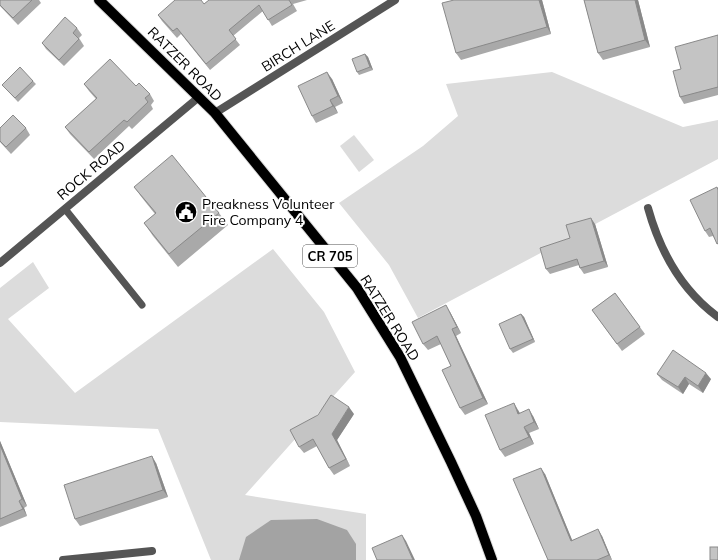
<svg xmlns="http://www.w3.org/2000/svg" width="718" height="560" viewBox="0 0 718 560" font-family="Mulish,sans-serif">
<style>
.green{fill:#dcdcdc}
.water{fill:#a3a3a3}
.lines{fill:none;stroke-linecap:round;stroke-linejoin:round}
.primary-casing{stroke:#dbdbdb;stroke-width:12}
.service{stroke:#555;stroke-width:7}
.minor{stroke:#555;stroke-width:8}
.primary{stroke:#000;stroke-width:10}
.wall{fill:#a9a9a9}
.shaded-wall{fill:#898989}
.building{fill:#c4c4c4;stroke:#898989}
.labels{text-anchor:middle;stroke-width:4;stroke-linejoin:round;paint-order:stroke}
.shield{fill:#fff;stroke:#4c4c4c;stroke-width:1}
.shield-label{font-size:13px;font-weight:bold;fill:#000}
.street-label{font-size:14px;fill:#000;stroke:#fff}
.poi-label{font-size:14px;fill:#000;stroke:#fff;text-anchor:start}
</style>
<rect width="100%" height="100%" fill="#fff"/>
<g class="green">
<path d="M552,72l131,55 35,-7v39l-300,159 -29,-53 -50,-62 84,-57 35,-30 -12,-32z"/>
<path d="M354,135l20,25 -15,12 -19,-26z"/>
<path d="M273,249l51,63 31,60 -110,123 121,19v46h-155l-53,-131 -158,-7v-134l33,-26 16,26 -41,31 67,74z"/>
</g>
<path class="water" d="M317,519l30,11 9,14v16h-117l7,-23 25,-17z"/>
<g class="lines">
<g class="primary-casing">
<path id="primary" d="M99,0l116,113 142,175 43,69 51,105 25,54 16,44"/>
</g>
<path class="service" d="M65,209l77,96"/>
<g class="minor">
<path d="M215,113l180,-113"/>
<path d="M648,208c12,43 33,82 70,109"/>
<path d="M0,263l199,-166"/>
<path d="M63,560l89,-9"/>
</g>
<use href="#primary" class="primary"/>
</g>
<g class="wall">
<path d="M0,0h39l2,3 -23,22 -18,-19z"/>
<path d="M209,0h98l-14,4 4,7 -25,15 -9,-15 -30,25 7,9 -30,25 -29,-36 -4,4 -15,-17 -4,-6 46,-11z"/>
<path d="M454,0h88l9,34 -90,26 -5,-7z"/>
<path d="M584,0h54l12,47 -47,13 -5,-7z"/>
<path d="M77,28l5,7 -3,3 5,8 -20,20 -18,-17 -4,-6z"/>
<path d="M718,35v60l-34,9 -4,-7 1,-28z"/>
<path d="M365,54l3,3 5,13 -14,5 -2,-3z"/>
<path d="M332,79l11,24 -8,4 3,6 -22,10 -4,-7z"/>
<path d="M33,81l3,3 -18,18 -13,-14 -3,-3z"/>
<path d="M84,84l52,2 14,8 4,7 -3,4 2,4 -21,20 -3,-3 -35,33 -24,-25 -5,-7 31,-28 -7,-8z"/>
<path d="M0,128h26l4,7 -19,19 -11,-12z"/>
<path d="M134,187l85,26 9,12 -50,42 -25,-31 -9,-13 11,-9 -12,-15z"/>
<path d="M718,189v56l-5,-9 -4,1 -4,-6z"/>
<path d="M595,224l13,43 -24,7 -4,-6 -1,-3 -29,9 -4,-5 24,-31z"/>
<path d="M615,293l30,41 -23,17 -30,-41z"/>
<path d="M450,312l11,21 -5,3 32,68 -23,11 -5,-7 -9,-42 -10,-22 -13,6 -5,-6z"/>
<path d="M521,314l3,3 11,25 -22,11 -3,-4z"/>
<path d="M657,374l54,5 -8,14 -14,-9 -6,10 -21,-14z"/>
<path d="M518,410l2,3 13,3 6,13 -10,4 5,11 -29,13 -5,-7z"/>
<path d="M354,414l-17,26 13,26 -16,9 -5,-7 -12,-22 -13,7 -5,-6z"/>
<path d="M0,441l27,65 -3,2 3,8 -27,11z"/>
<path d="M156,463l12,34 -88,29 -5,-7z"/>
<path d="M545,474l27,66 30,-4 10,24h-64z"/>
</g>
<g class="shaded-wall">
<path d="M539,0h3l9,34 -4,-7z"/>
<path d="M635,0h3l12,47 -5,-7z"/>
<path d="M365,54l3,3 5,13 -3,-3z"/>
<path d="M327,72l5,7 11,24 -5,-7z"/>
<path d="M330,100l5,7 3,6 -5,-7z"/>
<path d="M591,218l4,6 13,43 -4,-6z"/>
<path d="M446,305l4,7 11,21 -4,-6z"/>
<path d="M521,314l3,3 11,25 -2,-3z"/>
<path d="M452,329l4,7 32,68 -5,-6z"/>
<path d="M706,373l5,6 -8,14 -5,-7z"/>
<path d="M685,377l4,7 -6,10 -5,-7z"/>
<path d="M514,403l4,7 5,11 -5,-7z"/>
<path d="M349,407l5,7 -17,26 13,26 -4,-7 -14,-25z"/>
<path d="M529,409l4,7 6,13 -5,-7z"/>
<path d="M524,427l5,6 5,11 -5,-7z"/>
<path d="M0,441l27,65 -5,-7 -22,-54z"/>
<path d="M152,456l4,7 12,34 -5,-7z"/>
<path d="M541,468l4,6 30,73 -4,-6z"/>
<path d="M19,501l5,7 3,8 -4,-7z"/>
<path d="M598,529l4,7 10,24 -3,-5z"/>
<path d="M402,535l4,6 9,19h-2z"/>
</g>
<g class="building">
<path d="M0,0h32l-19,18 -13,-13z"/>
<path d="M175,0h26l3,4 5,-4h80l3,5 -24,15 -9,-15 -30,25 7,9 -30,25 -29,-36 -4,3 -15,-16z"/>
<path d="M454,0h85l8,27 -91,26 -14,-50z"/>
<path d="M584,0h51l10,40 -47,13z"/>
<path d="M65,17l12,11 -4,5 6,6 -20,21 -17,-17z"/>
<path d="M718,35v52l-38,10 -7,-26 8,-2 -6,-22z"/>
<path d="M365,54l5,13 -13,5 -5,-13z"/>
<path d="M110,59l26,27 3,-3 11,11 -5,4 3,4 -21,20 -3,-2 -35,32 -24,-25 32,-29 -13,-14z"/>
<path d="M20,67l13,14 -18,17 -13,-13z"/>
<path d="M327,72l11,24 -8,4 3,6 -21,10 -14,-30z"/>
<path d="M13,115l13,13 -20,19 -6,-6v-13z"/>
<path d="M172,155l47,58 -50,41 -25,-31 12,-10 -22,-26z"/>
<path d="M717,187l1,3v53l-1,1 -7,-16 -5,3 -15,-31z"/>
<path d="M591,218l13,43 -24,7 -3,-9 -31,10 -6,-21 30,-10 -4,-13z"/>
<path d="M615,293l25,34 -23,17 -25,-34z"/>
<path d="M446,305l11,22 -5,2 31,69 -23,10 -18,-38 9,-4 -14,-30 -14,8 -11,-22z"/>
<path d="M521,314l12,25 -23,10 -11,-25z"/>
<path d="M673,350l33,23 -8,13 -13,-9 -7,10 -21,-13z"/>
<path d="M331,395l18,12 -17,27 14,25 -17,9 -16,-29 -14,8 -9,-17 28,-15z"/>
<path d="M514,403l4,11 11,-5 5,13 -10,5 5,10 -29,13 -15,-35z"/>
<path d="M0,445l22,54 -3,2 4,8 -23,10z"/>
<path d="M152,456l11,34 -88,29 -11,-34z"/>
<path d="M541,468l30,73 27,-12 11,26 -12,5h-49l-35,-81z"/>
<path d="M402,535l11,25h-36l-5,-12z"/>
<rect x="710" y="547" width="8" height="13"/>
</g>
<defs>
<g id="civic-disc" transform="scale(1.15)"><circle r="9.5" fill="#000" stroke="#fff"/><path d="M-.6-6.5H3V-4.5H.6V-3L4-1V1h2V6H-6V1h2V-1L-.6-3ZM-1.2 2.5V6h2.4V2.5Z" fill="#fff"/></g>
</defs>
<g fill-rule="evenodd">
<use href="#civic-disc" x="186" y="212"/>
</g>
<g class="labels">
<rect class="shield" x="303" y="245" width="54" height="22" rx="3"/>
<g class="shield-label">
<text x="330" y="261">CR 705</text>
</g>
<g class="street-label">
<text transform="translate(298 46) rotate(-32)" y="5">BIRCH LANE</text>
<text transform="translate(185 64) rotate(45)" y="5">RATZER ROAD</text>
<text transform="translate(91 170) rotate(-40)" y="5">ROCK ROAD</text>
<text transform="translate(390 318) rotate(58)" y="5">RATZER ROAD</text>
</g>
<g class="poi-label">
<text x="202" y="209">Preakness Volunteer<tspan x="202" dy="16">Fire Company 4</tspan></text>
</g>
</g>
</svg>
